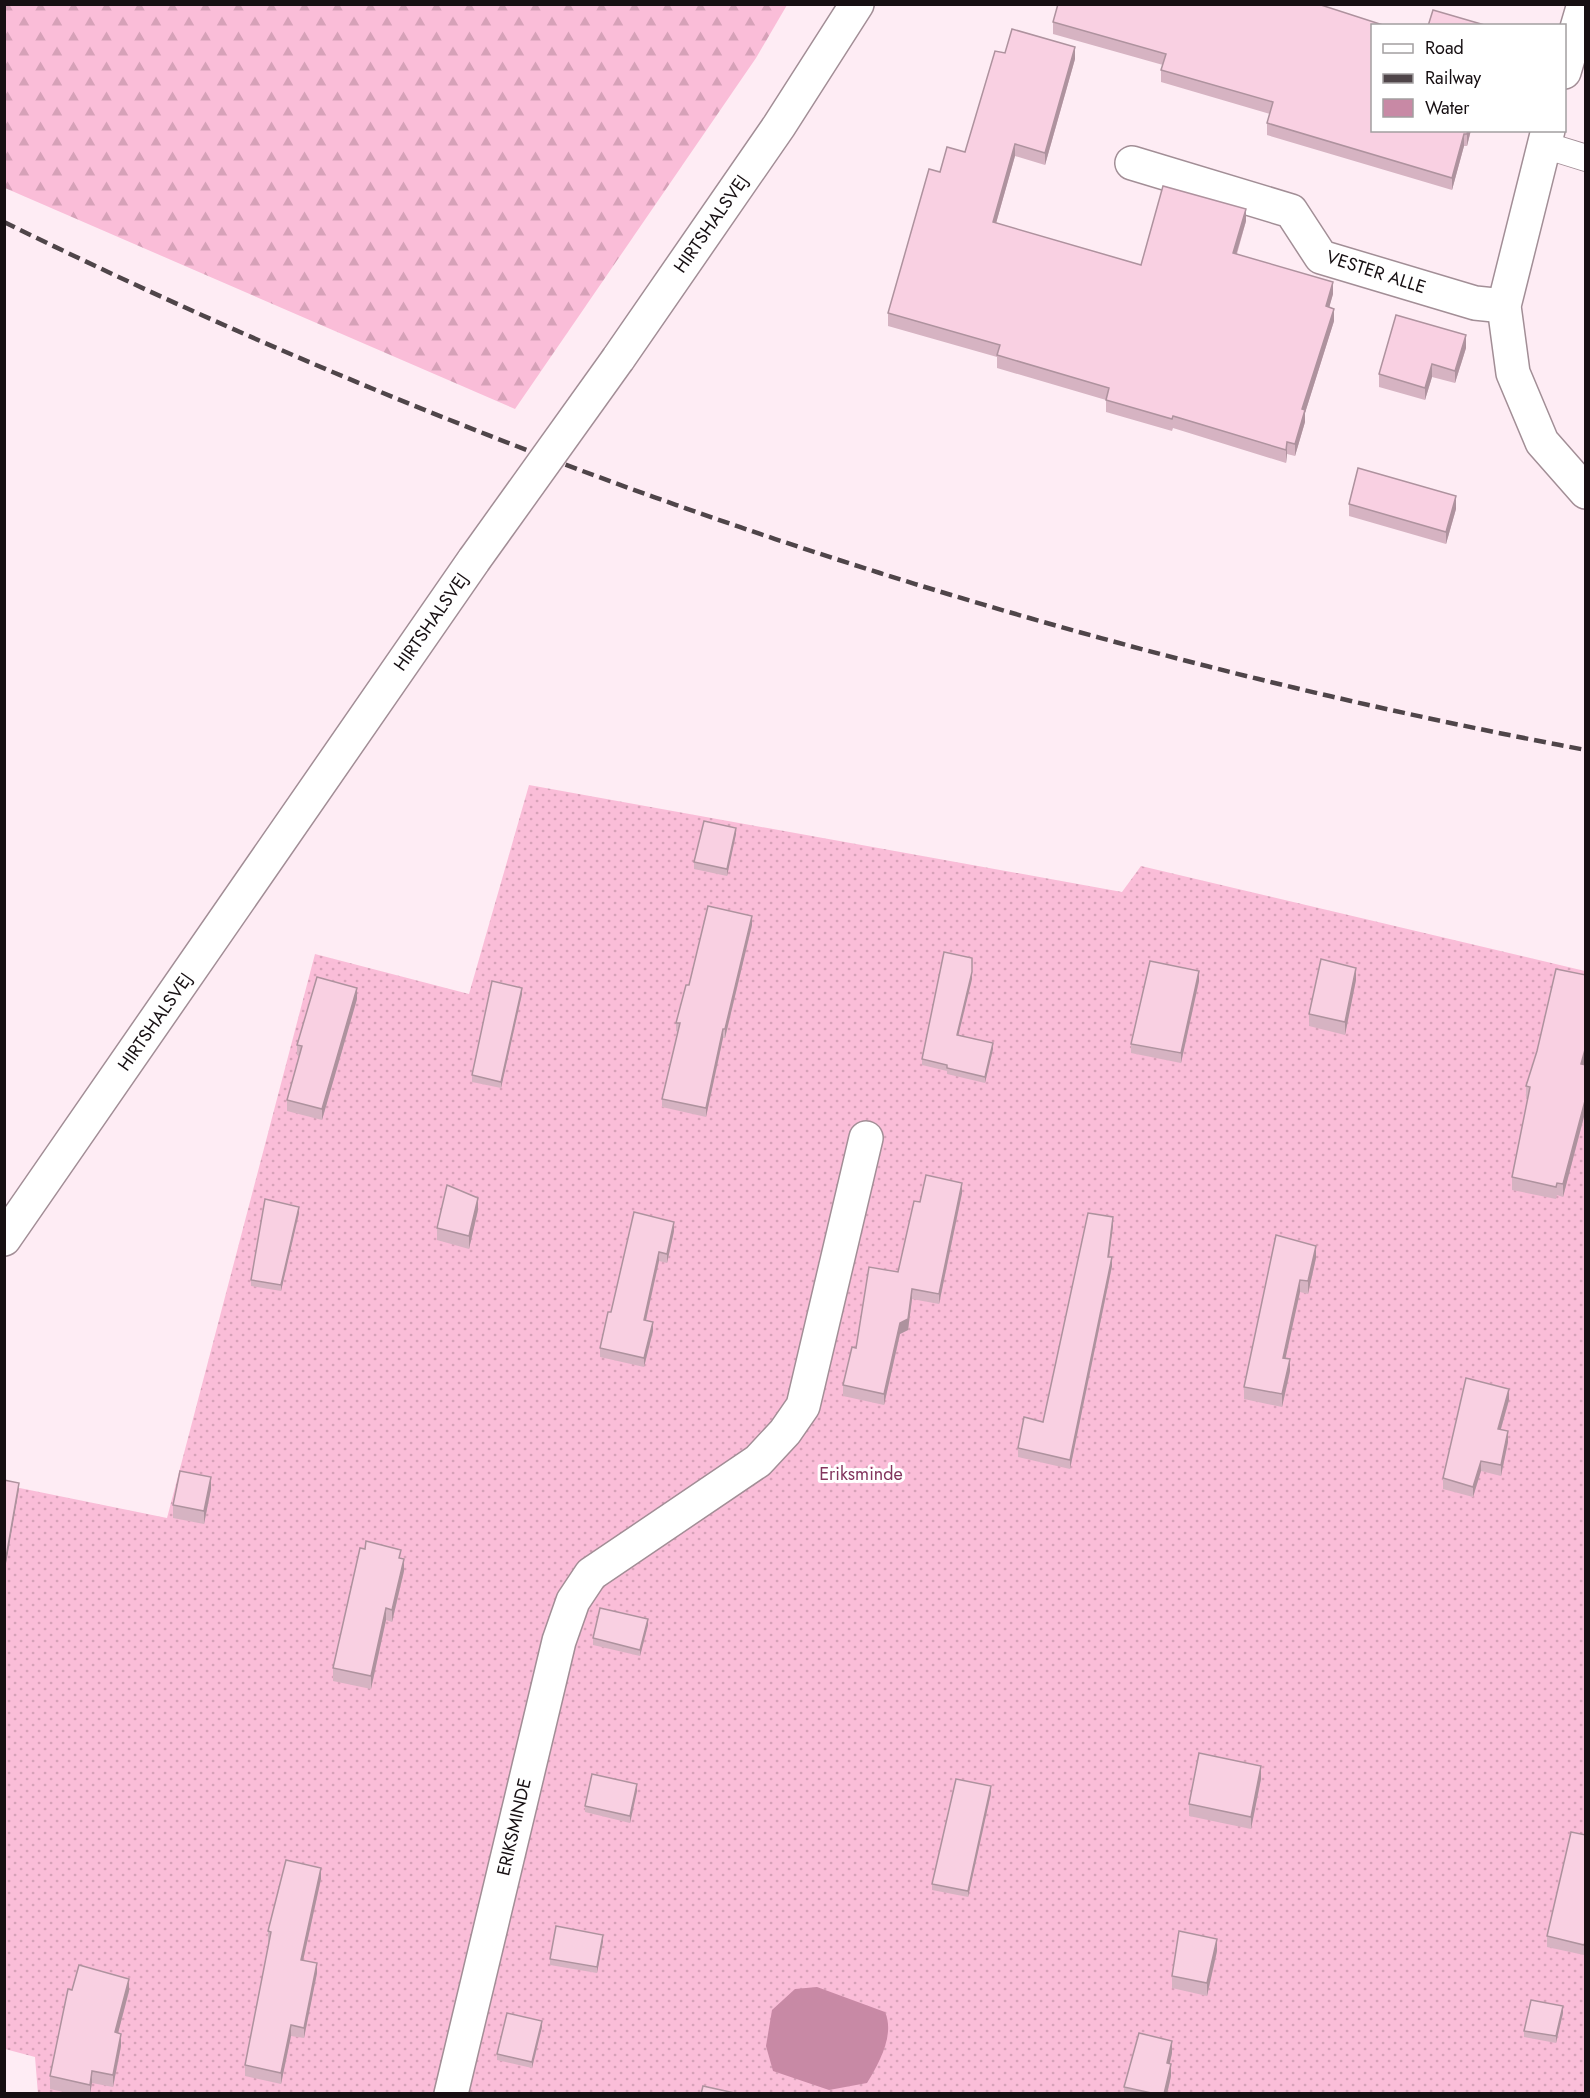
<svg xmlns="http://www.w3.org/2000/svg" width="1590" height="2098" viewBox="0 0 1590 2098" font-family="Jost,sans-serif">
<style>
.forest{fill:url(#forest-firs)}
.garden{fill:url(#garden-dots)}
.water{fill:#c889a5}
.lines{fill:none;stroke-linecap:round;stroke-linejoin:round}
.service-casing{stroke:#a28e96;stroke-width:28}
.minor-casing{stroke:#a28e96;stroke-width:36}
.tertiary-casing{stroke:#a28e96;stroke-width:36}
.service{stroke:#fff;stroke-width:26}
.minor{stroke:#fff;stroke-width:33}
.tertiary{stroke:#fff;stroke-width:33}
.rail{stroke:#4f4549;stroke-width:4.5;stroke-dasharray:12 6;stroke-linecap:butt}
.tertiary-bridge-casing{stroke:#a28e96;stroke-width:36;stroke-linecap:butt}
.tertiary-bridge{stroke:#fff;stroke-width:33}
.wall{fill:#d6b3c2}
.shaded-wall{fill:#ae929e}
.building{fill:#f9d0e2;stroke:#ae929e;stroke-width:1.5}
.labels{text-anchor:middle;stroke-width:6;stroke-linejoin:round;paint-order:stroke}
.street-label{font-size:18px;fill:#160f12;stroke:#fff}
.park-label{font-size:18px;fill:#82355d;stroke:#fff}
</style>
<defs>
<pattern id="forest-firs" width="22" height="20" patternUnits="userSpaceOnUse" patternTransform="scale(1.5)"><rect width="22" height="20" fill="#fabdd8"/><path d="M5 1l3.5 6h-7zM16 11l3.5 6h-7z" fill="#d6a1b8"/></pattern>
<pattern id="garden-dots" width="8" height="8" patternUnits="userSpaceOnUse" patternTransform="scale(1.5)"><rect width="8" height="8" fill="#fabdd8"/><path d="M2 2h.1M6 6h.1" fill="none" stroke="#d6a1b8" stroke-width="1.8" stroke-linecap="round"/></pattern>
</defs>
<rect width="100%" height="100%" fill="#feecf4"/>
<path class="forest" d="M5,4h782v1l-31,53 -241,351 -510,-221z"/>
<path class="garden" d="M529,785l593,107 19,-26 444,105v1122l-1547,1 -3,-37 -30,-8v-564l162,33 148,-564 154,40z"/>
<path class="water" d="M817,1987l68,25c10,23 -6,51 -18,71l-38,7 -56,-19 -7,-25 6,-36 23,-21z"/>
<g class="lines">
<g class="service-casing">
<path id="service" d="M1544,145l42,13"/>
</g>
<g class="minor-casing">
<g id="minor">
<path d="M1564,72l20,-68"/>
<path d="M1548,130l-44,176 9,67 29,69 44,50"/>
<path d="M1132,163l159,48 30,46 154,46 29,3"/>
<path d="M451,2094l108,-453 14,-40 18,-27 167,-113 27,-29 18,-26 63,-268"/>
</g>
</g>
<g class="tertiary-casing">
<g id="tertiary">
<path d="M618,359l161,-233 78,-122"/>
<path d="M4,1239l470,-679"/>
</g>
</g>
<use href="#service" class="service"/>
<use href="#minor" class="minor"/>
<use href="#tertiary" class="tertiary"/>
<path class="rail" d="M4,222c500,246 1034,425 1582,528"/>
<g class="tertiary-bridge-casing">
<path id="tertiary-bridge" d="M474,560l144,-201"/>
</g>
<use href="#tertiary-bridge" class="tertiary-bridge"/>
</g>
<g class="wall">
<path d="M1058,4l314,126h99l-4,16h-3l-12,44 -185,-55v-12l3,-9 -109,-32v-12l2,-5 -110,-31v-12z"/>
<path d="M1005,53l70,6 -30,106 -30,-9 -19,67 145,42 105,-44 -9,33 96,40 -4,13 5,14 -29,92v9l-10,34 -8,-2 -1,9 -113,-35 -1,3 -66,-19v-12l-109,-32v-11l-109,-31v-13l52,-141 25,-20z"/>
<path d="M1466,348l-11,35 -23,-6 -7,23 -46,-13v-13z"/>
<path d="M1349,504l107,5 -10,35 -97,-28z"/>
<path d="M736,834l-9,42 -33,-7v-7z"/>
<path d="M752,925l-27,113h-2l-17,79 -44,-10v-8l16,-67 -2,-1v-8l13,-38z"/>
<path d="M1586,975v84l-2,6h2v44l-23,88 -6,-2 -1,4 -44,-9v-13l16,-78h-2v-13z"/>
<path d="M972,979l-14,56 35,14 -8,34 -38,-9v-3l-25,-6v-6z"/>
<path d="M1356,980l-11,55 -36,-9v-12z"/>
<path d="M1199,981l-18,82 -50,-10v-9z"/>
<path d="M522,994l-21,94 -29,-6v-7z"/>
<path d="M357,999l-35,121 -35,-9v-11l12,-44 -2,-1v-10z"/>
<path d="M962,1193l-23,111 -27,-5 -4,31 -8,4 -16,71 -41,-9v-11l13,-37 42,-76 22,-70z"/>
<path d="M478,1210l-9,39 -32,-9v-12z"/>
<path d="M299,1213l-18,78 -30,-5v-6z"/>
<path d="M1113,1226l-4,31 3,9 -42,203 -52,-12v-9l25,-26z"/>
<path d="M674,1231l-7,32 -8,-2 -13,59 7,11 -9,36 -44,-10v-9l11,-36z"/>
<path d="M1276,1235l40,23 -8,36 -8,-2 -15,66 5,13 -8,36 -38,-8v-12z"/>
<path d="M1509,1400l-8,29 7,13 -7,34 -20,-5 -8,26 -30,-8v-11z"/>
<path d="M211,1489l-7,35 -31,-6v-13z"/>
<path d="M401,1558l3,13 -12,51 -6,-2 -15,69 -38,-8v-13z"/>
<path d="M648,1625l-8,31 -47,-11v-7z"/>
<path d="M1261,1779l-10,50 -62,-13v-12z"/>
<path d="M637,1791l-7,32 -45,-11v-6z"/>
<path d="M991,1793l-23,104 -36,-7v-6z"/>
<path d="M1586,1835v115l-2,5 -37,-8v-11z"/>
<path d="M321,1879l-18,81 14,13 -13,65 -13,-2 -10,48 -36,-8v-11l24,-123h-1v-11z"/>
<path d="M603,1941l-6,32 -47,-8v-6z"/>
<path d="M1217,1951l-10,45 -35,-8v-12z"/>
<path d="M72,1990l57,1 -11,42 3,13 -8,41 -21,-4 -2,11h-17l-23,-5v-13z"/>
<path d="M1563,2013l-7,30 -32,-6v-6z"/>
<path d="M542,2027l-10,41 -35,-8v-6z"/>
<path d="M1172,2053l-2,10 1,13 -4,18h-43v-7z"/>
</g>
<g class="shaded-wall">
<path d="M1075,47v12l-30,106v-12z"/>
<path d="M1468,130h3l-4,16v-12z"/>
<path d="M1464,134v12l-12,44v-12z"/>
<path d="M1015,144v12l-22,78v-12z"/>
<path d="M1246,209v12l-13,44v-12z"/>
<path d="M1333,282v12l-7,25v-13z"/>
<path d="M1334,309v12l-29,92v9l-10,34v-12l7,-35z"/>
<path d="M1466,335v13l-11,35v-12z"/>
<path d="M1432,364v13l-7,23v-12z"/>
<path d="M1287,442v12l-1,9v-13z"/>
<path d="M1456,496v13l-10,35v-12z"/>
<path d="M736,828v6l-9,42v-7z"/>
<path d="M752,916v9l-27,113v-9z"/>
<path d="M1356,968v12l-11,55v-13z"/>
<path d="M1199,971v10l-18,82v-10z"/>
<path d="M972,972v7l-15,62v-6z"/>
<path d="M357,988v11l-35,121v-11z"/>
<path d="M522,988v6l-21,94v-6z"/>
<path d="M723,1029v9l-17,79v-9z"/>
<path d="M993,1043v6l-8,34v-6z"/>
<path d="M1586,1046v13l-5,17v-12z"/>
<path d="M1586,1097v12l-23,88v-13z"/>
<path d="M962,1183v10l-23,111v-10z"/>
<path d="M478,1198v12l-9,39v-13z"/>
<path d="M299,1207v6l-18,78v-6z"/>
<path d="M1113,1217v9l-5,39v-8z"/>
<path d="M674,1222v9l-7,32v-9z"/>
<path d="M1316,1246v12l-8,36v-13z"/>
<path d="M659,1252v9l-15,68v-9z"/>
<path d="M1112,1257v9l-42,203v-9z"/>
<path d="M1300,1280v12l-17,78v-12z"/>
<path d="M912,1289v10l-4,31 -8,4 -16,71v-11l16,-71z"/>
<path d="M653,1322v9l-9,36v-9z"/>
<path d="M1290,1359v12l-8,36v-13z"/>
<path d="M1509,1389v11l-11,39v-10z"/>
<path d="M1508,1431v11l-7,34v-11z"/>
<path d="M1481,1461v10l-8,26v-10z"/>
<path d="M211,1477v12l-7,35v-13z"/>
<path d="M19,1483v6l-15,86v-6z"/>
<path d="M404,1559v12l-12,51v-12z"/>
<path d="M386,1608v12l-15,69v-13z"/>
<path d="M648,1619v6l-8,31v-6z"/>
<path d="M1261,1766v13l-10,50v-12z"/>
<path d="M637,1784v7l-7,32v-7z"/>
<path d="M991,1786v7l-23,104v-6z"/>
<path d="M321,1868v11l-20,91v-10z"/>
<path d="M603,1935v6l-6,32v-6z"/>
<path d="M1217,1939v12l-10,45v-13z"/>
<path d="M317,1963v10l-13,65v-10z"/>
<path d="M129,1979v12l-14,54v-13z"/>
<path d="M1563,2006v7l-7,30v-7z"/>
<path d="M542,2021v6l-10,41v-6z"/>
<path d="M291,2025v11l-10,48v-11z"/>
<path d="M121,2034v12l-8,41v-12z"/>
<path d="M1172,2041v12l-5,22v-12z"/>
<path d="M1171,2064v12l-4,18h-3z"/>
<path d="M92,2071v12l-2,11v-9z"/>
</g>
<g class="building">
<path d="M1058,4h260l68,22h-14v104h96l-1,4h-3l-12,44 -185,-55 6,-21 -112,-32 5,-16 -113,-32z"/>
<path d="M1433,10l55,16h-60z"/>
<path d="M1012,29l63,18 -30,106 -30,-9 -22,78 148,43 22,-79 83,23 -13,44 100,29 -7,24 8,3 -32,100 3,1 -10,34 -8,-2 -1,8 -113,-34 -1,3 -66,-19 3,-12 -112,-33 3,-10 -112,-32 41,-144 11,3 7,-25 18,5 30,-101 10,2z"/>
<path d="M1396,315l70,20 -11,36 -23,-7 -7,24 -46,-14z"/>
<path d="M1358,468l98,28 -10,36 -97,-28z"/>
<path d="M704,821l32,7 -9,41 -33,-7z"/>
<path d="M708,906l44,10 -27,113h-2l-17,79 -44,-9 18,-76h-4l10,-38h3z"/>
<path d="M944,952l28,6v14l-15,63 36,8 -8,34 -38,-9v-3l-25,-6z"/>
<path d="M1321,959l35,9 -11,54 -36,-8z"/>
<path d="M1150,961l49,10 -18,82 -50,-9z"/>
<path d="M1556,969l30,6v71l-5,18 5,1v32l-23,87 -6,-1 -1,4 -44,-10 18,-90 -4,-1 11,-35z"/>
<path d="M317,977l40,11 -35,121 -35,-9 15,-54 -5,-1z"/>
<path d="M492,981l30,7 -21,94 -29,-7z"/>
<path d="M926,1175l36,8 -23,111 -27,-5 -4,30 -8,4 -16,71 -41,-9 9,-38 4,1 13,-81 29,5 16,-71 6,1z"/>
<path d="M447,1185l31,13 -9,38 -32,-8z"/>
<path d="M265,1199l34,8 -18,78 -30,-5z"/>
<path d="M634,1212l40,10 -7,32 -8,-2 -15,68 9,2 -9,36 -44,-10 8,-36h3z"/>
<path d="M1088,1213l25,4 -5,40h4l-42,203 -52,-12 6,-31 19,5z"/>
<path d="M1276,1235l40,11 -8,35 -8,-1 -17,78 7,1 -8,35 -38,-7z"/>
<path d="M1466,1378l43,11 -11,40 10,2 -7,34 -20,-4 -8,26 -30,-9z"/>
<path d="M180,1471l31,6 -7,34 -31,-6z"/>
<path d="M4,1480l15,3 -15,86z"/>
<path d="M366,1541l35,9 -2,8 5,1 -12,51 -6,-2 -15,68 -38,-8 27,-120 5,1z"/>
<path d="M600,1608l48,11 -8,31 -47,-12z"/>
<path d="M1199,1753l62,13 -10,51 -62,-13z"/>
<path d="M592,1774l45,10 -7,32 -45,-10z"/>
<path d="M956,1779l35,7 -23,105 -36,-7z"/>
<path d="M1571,1832l15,3v104l-2,6 -37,-9z"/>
<path d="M286,1860l35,8 -20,92 16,3 -13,65 -13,-3 -10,48 -36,-8 26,-133 -3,-1z"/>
<path d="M556,1926l47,9 -6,32 -47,-8z"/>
<path d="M1179,1931l38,8 -10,44 -35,-7z"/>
<path d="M79,1965l50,14 -14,53 6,2 -8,41 -21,-4 -2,14 -40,-9 18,-87 4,1z"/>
<path d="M1531,2000l32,6 -7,30 -32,-5z"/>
<path d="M507,2013l35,8 -10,41 -35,-8z"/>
<path d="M1139,2033l33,8 -5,22 4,1 -7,30h-8l-32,-7z"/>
<path d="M703,2086l36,8h-38z"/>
</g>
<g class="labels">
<g class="street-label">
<text transform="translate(711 224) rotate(-55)" y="6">HIRTSHALSVEJ</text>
<text transform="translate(1376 272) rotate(18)" y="6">VESTER ALLE</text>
<text transform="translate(431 622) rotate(-55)" y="6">HIRTSHALSVEJ</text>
<text transform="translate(155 1022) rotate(-55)" y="6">HIRTSHALSVEJ</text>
<text transform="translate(514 1827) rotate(-77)" y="6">ERIKSMINDE</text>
</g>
<g class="park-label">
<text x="861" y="1480">Eriksminde</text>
</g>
</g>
<rect width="1590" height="2098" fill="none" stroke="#160f12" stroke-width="12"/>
<rect x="1371" y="24" width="195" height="108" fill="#ffffff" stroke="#a29fa0" stroke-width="1.5"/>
<rect x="1383" y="44" width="30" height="9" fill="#ffffff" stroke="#a29fa0" stroke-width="1.5"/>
<text x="1425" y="54" font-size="18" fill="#160f12">Road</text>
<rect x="1383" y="74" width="30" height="9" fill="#4f4549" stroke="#a29fa0" stroke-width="1.5"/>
<text x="1425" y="84" font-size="18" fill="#160f12">Railway</text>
<rect x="1383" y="99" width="30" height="18" fill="#c889a5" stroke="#a29fa0" stroke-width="1.5"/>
<text x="1425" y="114" font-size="18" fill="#160f12">Water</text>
</svg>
